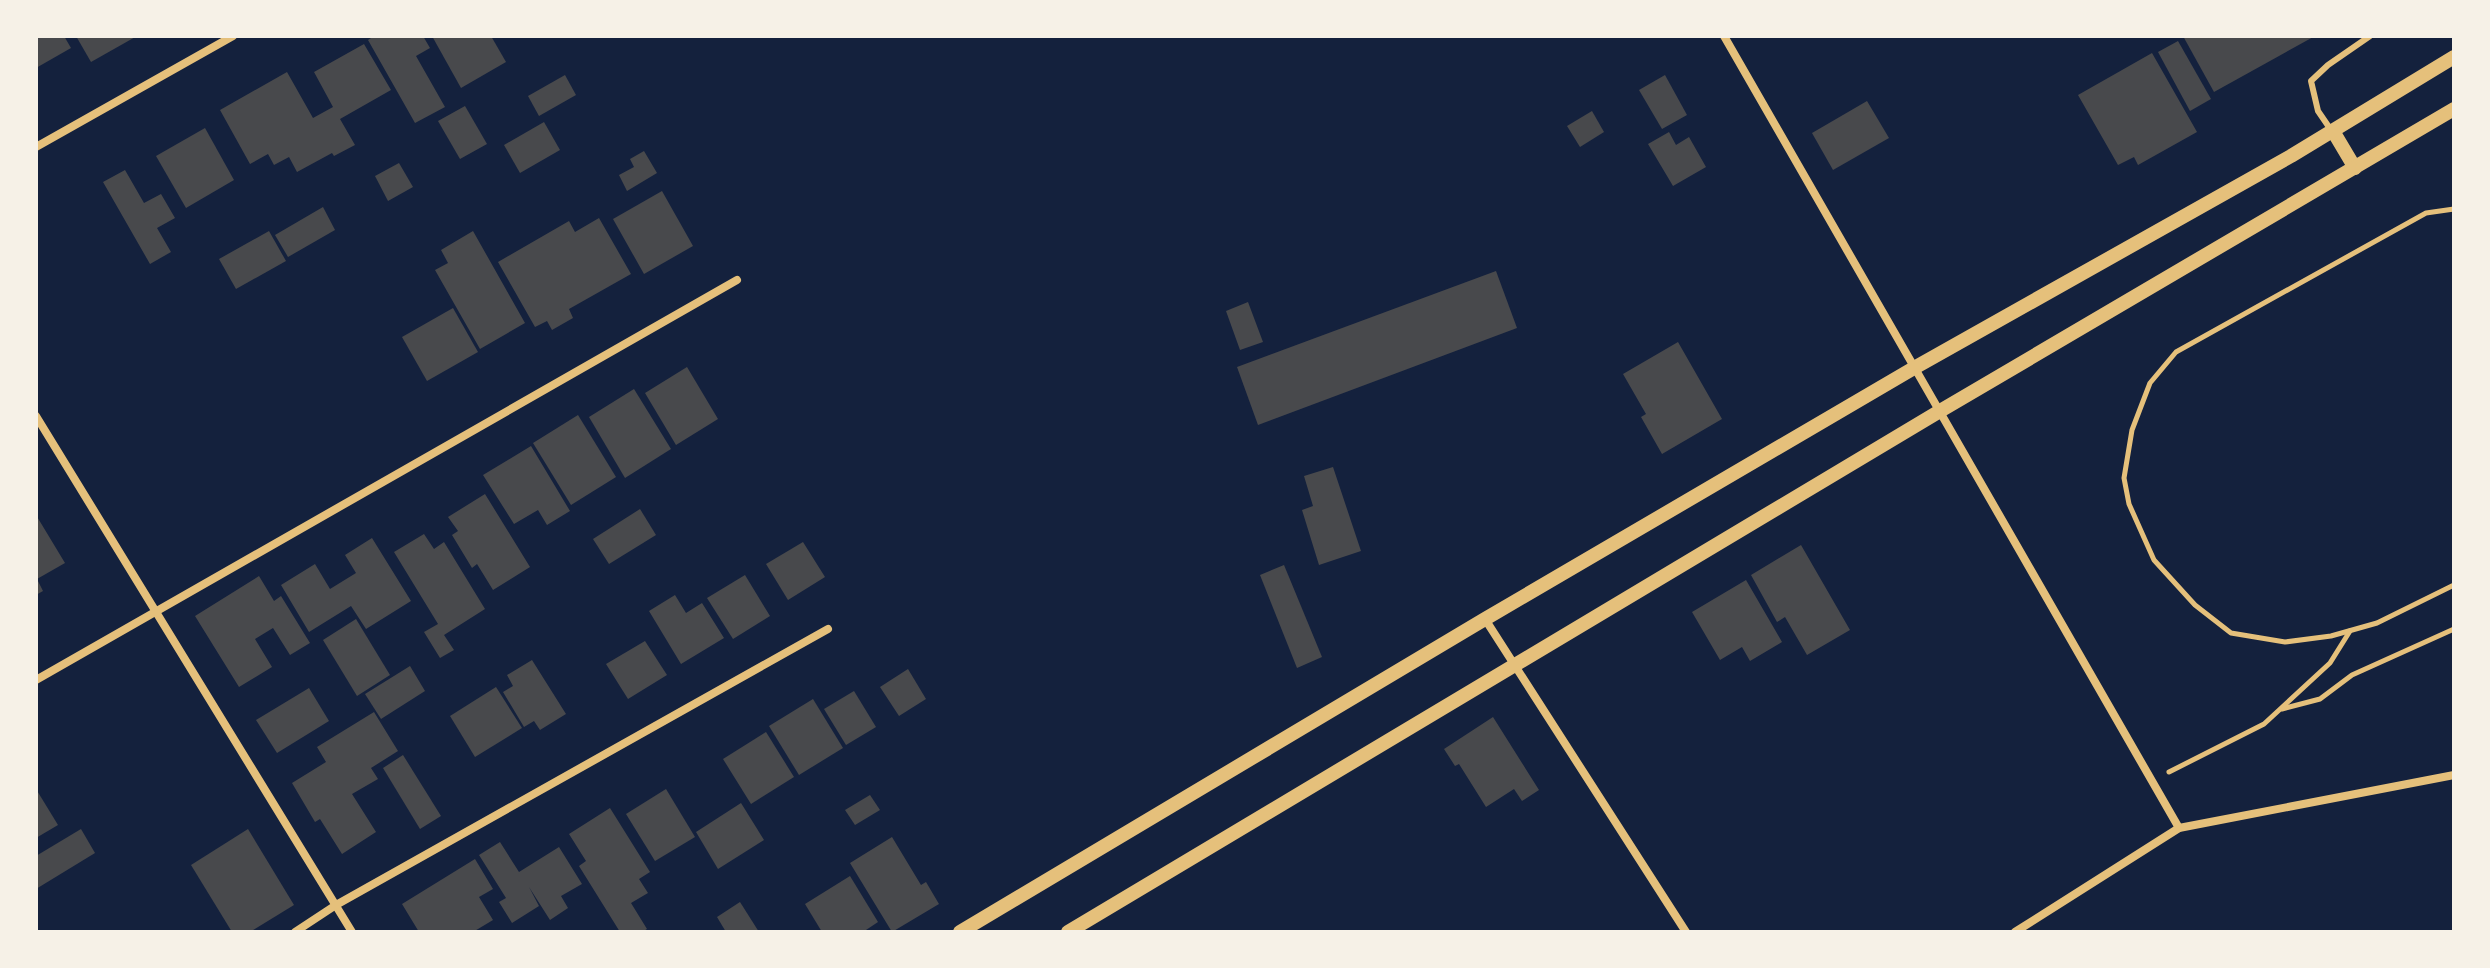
<svg xmlns="http://www.w3.org/2000/svg" width="2490" height="968" viewBox="0 0 2490 968" font-family="Karla,sans-serif">
<style>
.building{fill:#48494c}
.lines{fill:none;stroke-linecap:round;stroke-linejoin:round}
.path{stroke:#e5c07b;stroke-width:5}
.service{stroke:#e5c07b;stroke-width:6}
.minor{stroke:#e5c07b;stroke-width:8}
.tertiary{stroke:#e5c07b;stroke-width:14}
</style>
<rect width="100%" height="100%" fill="#14213d"/>
<g class="building">
<path d="M36,36h28l7,12 -35,20z"/>
<path d="M76,36h61l-46,26z"/>
<path d="M374,36h49l7,12 -14,8 29,51 -30,16 -47,-83z"/>
<path d="M432,36h59l15,26 -45,26z"/>
<path d="M2183,36h132l-101,56z"/>
<path d="M2178,41l33,58 -21,12 -32,-59z"/>
<path d="M364,44l27,46 -51,29 15,26 -21,11 -2,-3 -35,19 -8,-15 -15,8 -6,-11 -18,10 -30,-54 67,-38 26,46 20,-11 -19,-35z"/>
<path d="M2152,53l45,79 -59,33 -4,-8 -16,8 -40,-70z"/>
<path d="M565,75l11,20 -37,21 -11,-20z"/>
<path d="M1665,75l22,40 -25,14 -23,-39z"/>
<path d="M1867,101l22,37 -56,32 -21,-37z"/>
<path d="M465,106l22,38 -27,15 -22,-38z"/>
<path d="M1592,111l12,21 -24,15 -13,-21z"/>
<path d="M544,122l16,28 -40,23 -16,-28z"/>
<path d="M205,128l29,52 -48,28 -30,-52z"/>
<path d="M1669,132l7,13 13,-8 17,30 -33,19 -25,-42z"/>
<path d="M644,151l13,22 -30,18 -8,-16 15,-8 -4,-8z"/>
<path d="M399,163l14,24 -25,14 -13,-25z"/>
<path d="M125,170l19,33 17,-9 14,24 -18,10 14,24 -21,12 -47,-82z"/>
<path d="M662,191l31,55 -49,28 -31,-55z"/>
<path d="M323,207l12,23 -47,27 -13,-22z"/>
<path d="M599,218l32,56 -62,35 4,9 -21,12 -5,-9 -12,6 -37,-65 71,-41 6,11z"/>
<path d="M269,231l17,30 -50,28 -17,-30z"/>
<path d="M473,231l52,92 -45,26 -45,-79 13,-7 -7,-13z"/>
<path d="M1496,271l21,57 -259,97 -21,-58z"/>
<path d="M1248,302l15,40 -23,8 -14,-39z"/>
<path d="M453,308l25,44 -51,29 -25,-44z"/>
<path d="M1678,342l44,77 -60,35 -21,-37 5,-3 -23,-40z"/>
<path d="M687,367l31,52 -42,26 -31,-52z"/>
<path d="M634,389l37,60 -46,29 -36,-61z"/>
<path d="M578,415l38,62 -45,28 -38,-62z"/>
<path d="M531,446l39,65 -23,14 -9,-15 -24,14 -31,-49z"/>
<path d="M1333,467l28,84 -42,14 -17,-55 11,-4 -9,-30z"/>
<path d="M485,494l45,73 -37,23 -16,-26 -5,4 -20,-33 6,-4 -10,-14z"/>
<path d="M640,509l16,26 -47,29 -16,-25z"/>
<path d="M36,515l29,48 -28,16 6,12 -7,4z"/>
<path d="M424,534l10,15 10,-7 41,67 -41,26 10,15 -14,8 -16,-26 14,-8 -44,-72z"/>
<path d="M372,538l39,63 -45,28 -15,-23 -42,26 -28,-47 34,-21 15,25 26,-16 -11,-18z"/>
<path d="M803,542l22,35 -37,23 -22,-36z"/>
<path d="M1801,545l49,85 -43,25 -22,-38 -8,5 -26,-47z"/>
<path d="M1284,565l38,92 -25,11 -37,-93z"/>
<path d="M745,575l25,41 -37,23 -26,-41z"/>
<path d="M259,576l15,25 7,-5 29,47 -20,12 -17,-27 -18,11 17,28 -33,20 -44,-71z"/>
<path d="M1746,580l36,62 -32,19 -8,-14 -22,13 -28,-48z"/>
<path d="M675,595l11,18 16,-10 22,35 -43,26 -32,-53z"/>
<path d="M356,619l34,56 -33,21 -34,-56z"/>
<path d="M645,641l22,34 -39,24 -22,-35z"/>
<path d="M532,660l34,54 -26,16 -6,-9 -10,6 -21,-35 10,-6 -6,-11z"/>
<path d="M410,666l15,25 -44,28 -16,-25z"/>
<path d="M908,669l18,30 -27,17 -19,-29z"/>
<path d="M496,687l26,41 -47,29 -25,-41z"/>
<path d="M309,688l20,33 -52,32 -21,-33z"/>
<path d="M854,691l22,36 -30,18 -22,-36z"/>
<path d="M813,699l30,49 -44,27 -30,-49z"/>
<path d="M374,712l24,39 -27,17 7,11 -26,15 24,38 -34,22 -22,-35 -5,3 -23,-39 34,-21 -9,-15z"/>
<path d="M1493,717l46,73 -17,11 -8,-12 -28,18 -27,-43 -4,2 -11,-17z"/>
<path d="M766,732l28,45 -43,27 -28,-45z"/>
<path d="M403,755l38,61 -21,13 -37,-61z"/>
<path d="M36,789l22,36 -22,13z"/>
<path d="M666,789l29,48 -40,24 -29,-47z"/>
<path d="M870,795l10,15 -25,15 -10,-15z"/>
<path d="M741,803l23,37 -46,29 -22,-37z"/>
<path d="M610,808l40,64 -11,7 9,14 -17,10 16,26 -5,3h-22l-41,-66 7,-5 -17,-27z"/>
<path d="M81,829l14,24 -59,36v-33z"/>
<path d="M248,829l46,76 -44,27h-18l-41,-67z"/>
<path d="M892,837l29,48 5,-3 13,22 -47,28 -42,-69z"/>
<path d="M500,842l19,30 40,-25 23,37 -21,12 7,12 -18,12 -21,-33 10,19 -27,17 -13,-21 7,-4 -27,-43z"/>
<path d="M475,859l18,30 -14,8 14,23 -20,12h-54l-17,-28z"/>
<path d="M850,876l28,46 -15,10h-41l-17,-28z"/>
<path d="M740,902l19,30h-33l-9,-15z"/>
</g>
<g class="lines">
<g class="path">
<path d="M2454,209l-28,4 -250,139 -26,31 -18,47 -8,48 5,26 25,56 41,45 36,28 54,9 46,-6 46,-13 77,-38"/>
<path d="M2282,709l38,-10 32,-24 102,-46"/>
<path d="M2169,772l95,-48 66,-61 20,-32"/>
</g>
<path class="service" d="M2331,130l-13,-19 -7,-30 17,-16 42,-29"/>
<g class="minor">
<path d="M1724,36l455,792"/>
<path d="M36,147l197,-111"/>
<path d="M36,416l316,516"/>
<path d="M1485,619l201,313"/>
<path d="M36,680l701,-400"/>
<path d="M295,932l41,-27 492,-276"/>
<path d="M2015,932l164,-104 275,-53"/>
</g>
<g class="tertiary">
<path d="M2333,131l22,37"/>
<path d="M960,932l525,-313 429,-251 377,-212 163,-99"/>
<path d="M1068,932l872,-521 514,-302"/>
</g>
</g>
<rect width="2490" height="968" fill="none" stroke="#f6f1e7" stroke-width="76"/>
</svg>
